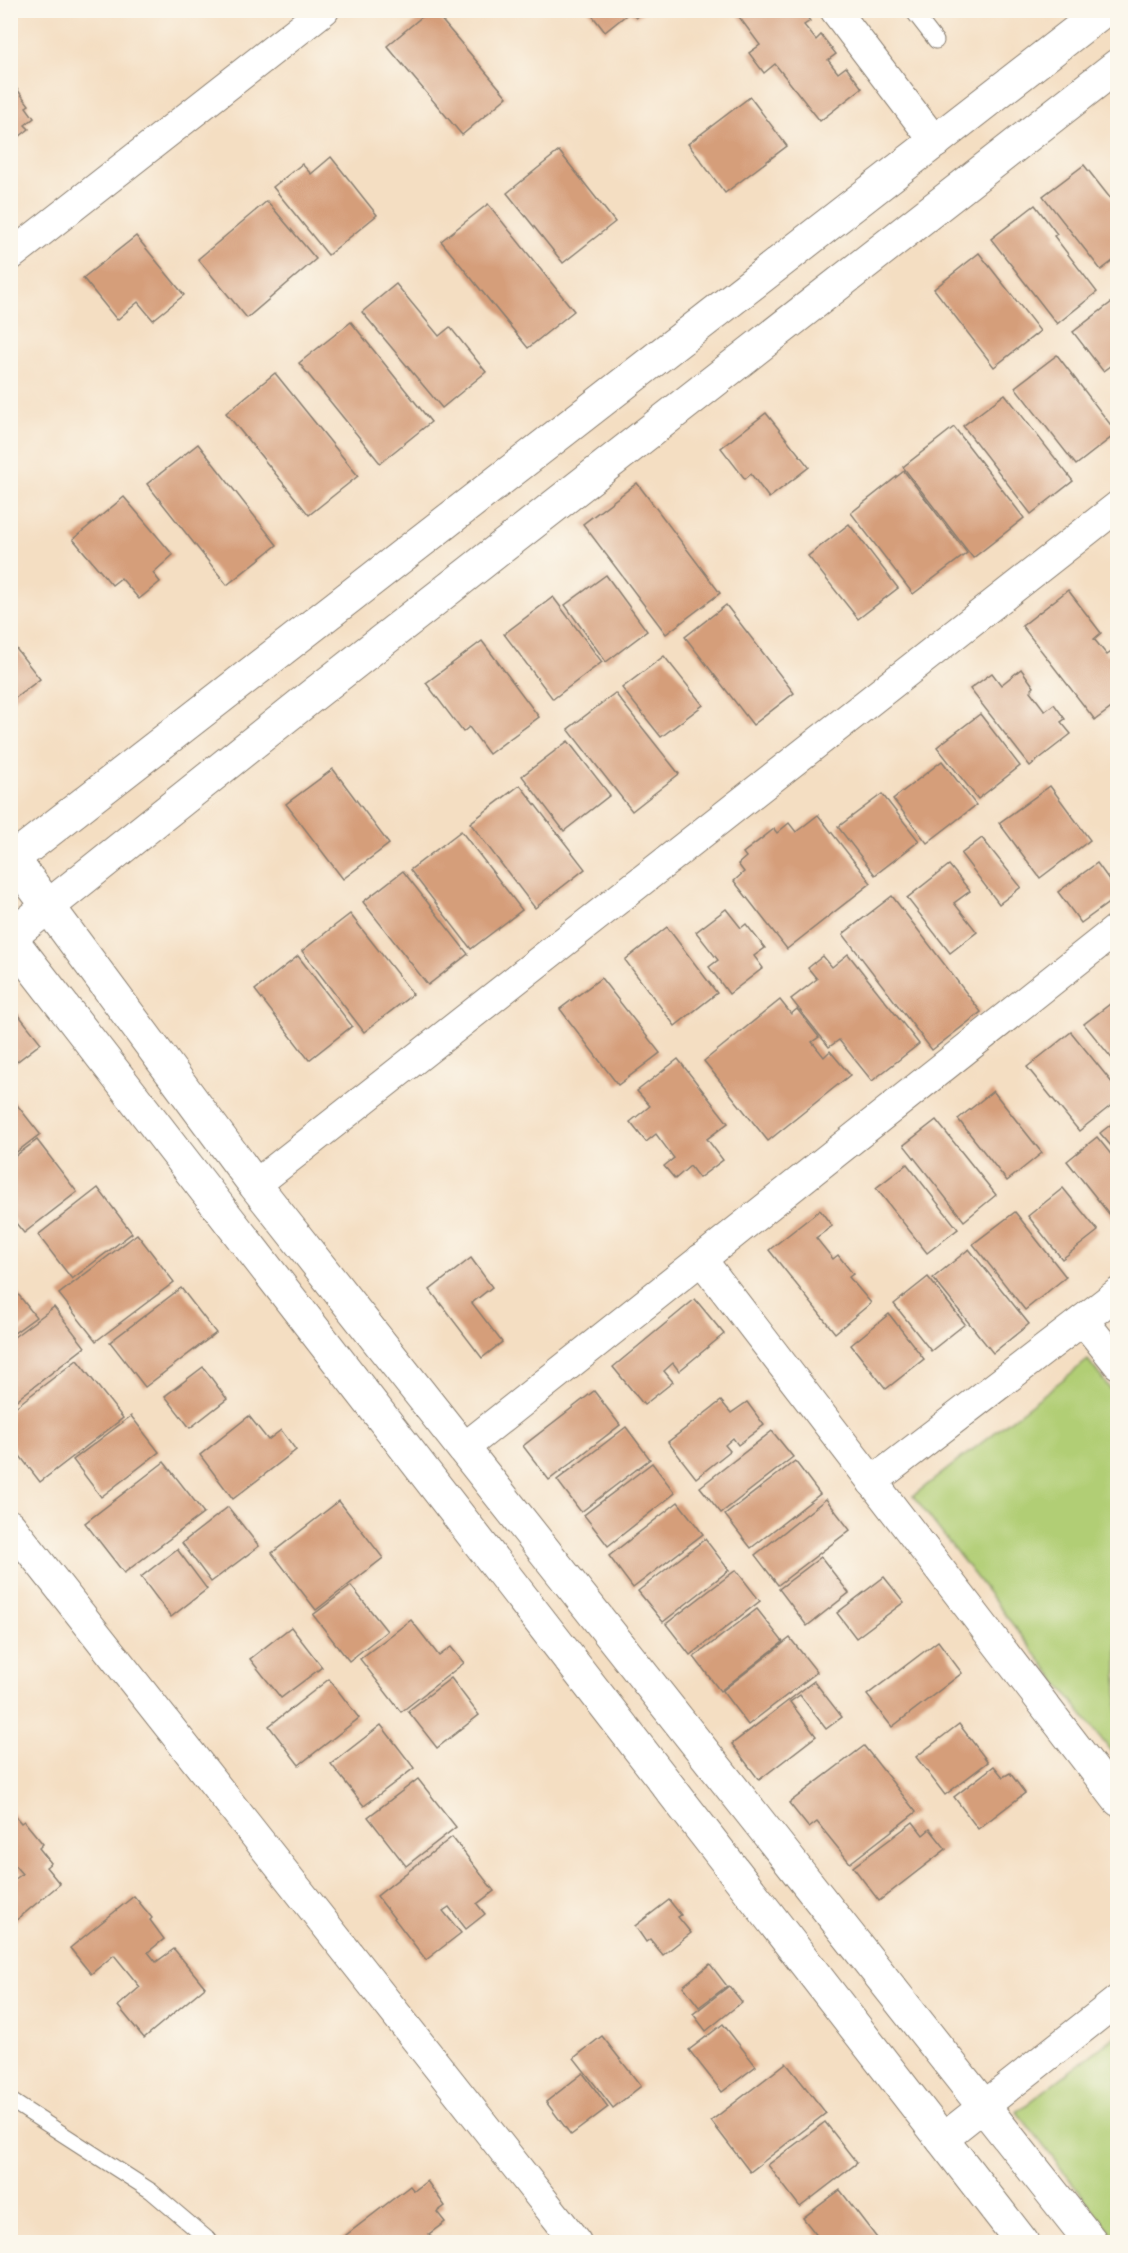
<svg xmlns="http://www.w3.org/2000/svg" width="1128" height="2253" viewBox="0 0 1128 2253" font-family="Vollkorn,serif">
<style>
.green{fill:#b1ce75;stroke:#667548;stroke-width:1.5}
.building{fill:#d59e7a}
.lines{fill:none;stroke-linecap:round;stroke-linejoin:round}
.service-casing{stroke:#887d6f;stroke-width:17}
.minor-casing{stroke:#887d6f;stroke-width:32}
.tertiary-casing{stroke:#887d6f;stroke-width:35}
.service{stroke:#fff;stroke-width:15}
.minor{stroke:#fff;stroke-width:30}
.tertiary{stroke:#fff;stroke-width:33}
</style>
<rect width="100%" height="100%" fill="#fbf7ec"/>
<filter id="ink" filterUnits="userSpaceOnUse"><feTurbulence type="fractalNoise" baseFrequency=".0167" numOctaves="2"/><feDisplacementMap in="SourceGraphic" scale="12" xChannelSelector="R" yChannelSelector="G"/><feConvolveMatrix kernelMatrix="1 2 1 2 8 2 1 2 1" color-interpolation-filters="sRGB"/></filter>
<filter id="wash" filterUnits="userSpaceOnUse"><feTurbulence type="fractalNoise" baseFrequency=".008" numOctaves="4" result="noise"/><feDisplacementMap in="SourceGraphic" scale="24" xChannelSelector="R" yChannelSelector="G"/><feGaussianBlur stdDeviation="1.35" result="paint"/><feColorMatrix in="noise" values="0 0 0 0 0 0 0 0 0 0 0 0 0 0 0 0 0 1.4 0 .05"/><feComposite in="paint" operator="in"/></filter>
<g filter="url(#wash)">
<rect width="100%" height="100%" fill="#f4dec2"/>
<g class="green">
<path d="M1088,1360l29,38v361l-204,-263z"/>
<path d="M1117,2035v205l-100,-128z"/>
</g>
<g id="blocks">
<g class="building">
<path d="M430,10h3l74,87 -45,38 -75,-89z"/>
<path d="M588,10h58l-10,8 -6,-6 -25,20z"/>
<path d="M734,10h68l8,11 -6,4 12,15 5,-5 15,19 -8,6 10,13 8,-6 16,21 -42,33 -45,-57 -11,9 -15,-20 11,-8z"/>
<path d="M10,80l19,25 -3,2 8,11 -9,7 4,4 -19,15z"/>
<path d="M750,97l37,49 -62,47 -37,-49z"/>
<path d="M559,151l56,71 -52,41 -56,-70z"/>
<path d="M331,157l46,58 -49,40 -55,-68 29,-23 9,10z"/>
<path d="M1084,165l34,43v49l-17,13 -58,-74z"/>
<path d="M267,201l49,58 -69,59 -49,-59z"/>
<path d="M488,204l86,107 -46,37 -87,-107z"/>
<path d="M1035,205l22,29 -3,2 43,56 -40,32 -66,-85z"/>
<path d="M136,236l48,59 -31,25 -15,-18 -21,18 -34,-42z"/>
<path d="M979,253l61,78 -46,36 -60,-78z"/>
<path d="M396,284l43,52 11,-9 36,45 -44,36 -80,-96z"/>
<path d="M1112,302l6,6v52l-15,11 -30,-39z"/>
<path d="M351,322l80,100 -51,41 -81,-100z"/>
<path d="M1057,355l60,78 -41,32 -61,-78z"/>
<path d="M275,373l83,103 -49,39 -83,-102z"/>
<path d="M1005,394l68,87 -42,33 -68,-88z"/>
<path d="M766,413l43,54 -40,31 -18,-24 -6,5 -24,-31z"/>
<path d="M954,427l70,91 -51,40 -70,-91z"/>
<path d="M198,444l79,101 -50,40 -80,-101z"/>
<path d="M904,471l63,82 -54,41 -62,-81z"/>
<path d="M637,483l83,110 -54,41 -83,-110z"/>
<path d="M124,497l49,58 -20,18 7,9 -21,17 -18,-21 -9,7 -39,-46z"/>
<path d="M849,524l49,64 -40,31 -50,-63z"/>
<path d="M606,575l41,56 -41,31 -41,-57z"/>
<path d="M1068,590l33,43 -7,6 13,16 6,-4 5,6v46l-23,17 -73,-94z"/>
<path d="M553,597l49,65 -49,37 -49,-65z"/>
<path d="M726,605l68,88 -41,32 -68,-88z"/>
<path d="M10,641l30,38 -30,23z"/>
<path d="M482,641l57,76 -50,37 -20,-27 -6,5 -37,-49z"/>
<path d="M664,656l39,49 -42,32 -39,-49z"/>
<path d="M1021,669l13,18 -4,4 15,20 9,-7 11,15 -4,3 10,12 -41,32 -60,-77 22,-16 9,12z"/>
<path d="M615,693l64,81 -47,37 -64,-82z"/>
<path d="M980,714l40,52 -42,33 -41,-52z"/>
<path d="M568,741l42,54 -46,36 -42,-55z"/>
<path d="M942,761l34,44 -49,38 -34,-44z"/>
<path d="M333,769l56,75 -46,35 -57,-75z"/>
<path d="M520,785l65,84 -50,39 -65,-85z"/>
<path d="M1050,786l40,54 -50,38 -41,-55z"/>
<path d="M882,794l37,47 -44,34 -37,-48z"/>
<path d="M818,815l53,68 -84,66 -53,-68 10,-9 -6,-8 8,-7 -3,-4 31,-24 3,4 12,-10 7,9z"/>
<path d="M461,831l61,79 -51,39 -61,-79z"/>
<path d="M982,838l39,49 -22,17 -38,-50z"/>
<path d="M1097,863l21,29v4l-37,27 -23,-31z"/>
<path d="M949,865l21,26 -16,12 23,29 -27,21 -43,-55z"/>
<path d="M403,871l65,83 -40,31 -65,-83z"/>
<path d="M892,896l89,116 -49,38 -89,-116z"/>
<path d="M726,909l15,19 5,-4 19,24 -11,8 9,12 -34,26 -20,-27 9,-7 -22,-28z"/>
<path d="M350,914l63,80 -49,38 -62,-81z"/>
<path d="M667,927l50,66 -42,33 -50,-66z"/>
<path d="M848,954l71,90 -47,37 -33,-41 -10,7 -38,-48 26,-20 -9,-11 15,-12 9,11z"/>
<path d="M298,956l54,70 -43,34 -54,-70z"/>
<path d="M601,978l59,75 -42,32 -58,-76z"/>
<path d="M1118,998v68l-34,-42z"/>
<path d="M780,1000l11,14 6,-5 22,28 -7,5 12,15 6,-6 20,24 -82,66 -64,-80z"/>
<path d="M10,1004l31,39 -31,24z"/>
<path d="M1071,1032l47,58v10l-39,31 -52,-64z"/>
<path d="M678,1059l50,64 -21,16 16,21 -24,18 -9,-12 -15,13 -11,-13 10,-8 -18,-24 -10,8 -16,-20 20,-16 -13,-15z"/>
<path d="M993,1091l49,62 -35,28 -49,-62z"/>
<path d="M10,1096l30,38 -30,23z"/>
<path d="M1118,1119v35l-18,-21z"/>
<path d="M936,1120l60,75 -32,26 -60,-76z"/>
<path d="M1097,1137l21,26v62l-51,-64z"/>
<path d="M37,1140l40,52 -53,41 -14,-17v-56z"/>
<path d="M907,1164l51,65 -31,24 -51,-65z"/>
<path d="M98,1188l34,45 -60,46 -34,-44z"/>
<path d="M1063,1188l35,43 -36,28 -34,-43z"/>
<path d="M820,1210l12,16 -16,12 17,21 5,-4 15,19 -4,3 22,26 -36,30 -66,-83z"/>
<path d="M1015,1212l51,65 -41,33 -52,-66z"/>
<path d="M137,1234l37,48 -78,59 -37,-47z"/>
<path d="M969,1249l60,75 -36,29 -60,-75z"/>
<path d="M471,1258l21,29 -20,16 30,39 -20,16 -52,-68z"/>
<path d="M928,1277l37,47 -34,27 -37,-47z"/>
<path d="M10,1284l26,33 -26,19z"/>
<path d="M181,1288l35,45 -71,54 -35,-45z"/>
<path d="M695,1299l29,35 -45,37 -6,-8 -9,8 9,11 -29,23 -31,-38z"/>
<path d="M54,1307l31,40 -75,58v-65z"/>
<path d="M889,1314l35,45 -38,30 -35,-44z"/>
<path d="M77,1360l46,58 -83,64 -30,-39v-32z"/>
<path d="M203,1367l24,32 -37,29 -25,-32z"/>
<path d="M594,1391l26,34 -71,55 -26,-34z"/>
<path d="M721,1401l10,12 16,-11 17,23 -26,20 -5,-7 -8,7 5,6 -34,27 -28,-36z"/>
<path d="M131,1416l28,36 -58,45 -28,-37z"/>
<path d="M249,1416l19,24 13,-10 15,20 -63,49 -33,-44z"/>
<path d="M626,1427l24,32 -69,53 -24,-32z"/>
<path d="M772,1431l21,26 -72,56 -21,-26z"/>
<path d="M795,1461l25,33 -69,54 -26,-33z"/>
<path d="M164,1462l40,51 -80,60 -39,-50z"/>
<path d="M652,1463l23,30 -67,53 -24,-31z"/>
<path d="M826,1499l24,31 -72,55 -23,-30z"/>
<path d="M339,1501l44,57 -67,52 -44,-57z"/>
<path d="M678,1502l25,32 -70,54 -24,-32z"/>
<path d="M228,1507l31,39 -48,36 -29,-39z"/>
<path d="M705,1539l24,31 -66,52 -25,-31z"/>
<path d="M177,1549l30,40 -36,28 -30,-40z"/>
<path d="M821,1557l28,36 -42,33 -28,-37z"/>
<path d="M736,1570l24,31 -70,54 -24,-31z"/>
<path d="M884,1577l20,25 -48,36 -19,-25z"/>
<path d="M351,1586l36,45 -38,30 -36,-46z"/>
<path d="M757,1609l26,33 -63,49 -26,-34z"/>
<path d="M411,1620l28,36 12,-9 13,16 -63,49 -41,-53z"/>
<path d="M291,1627l31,40 -41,31 -31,-39z"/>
<path d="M790,1638l27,34 -69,53 -26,-34z"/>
<path d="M938,1641l24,32 -70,54 -25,-32z"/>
<path d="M451,1678l28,37 -42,33 -29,-37z"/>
<path d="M329,1679l30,39 -60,47 -30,-39z"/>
<path d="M814,1681l28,36 -16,12 -26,-34 -10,7 26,34 -57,44 -27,-36z"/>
<path d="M959,1724l29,38 -43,33 -29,-38z"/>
<path d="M381,1725l33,43 -50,38 -33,-42z"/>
<path d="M864,1746l52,66 -66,51 -33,-41 -8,6 -20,-25z"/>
<path d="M994,1766l9,11 7,-4 15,20 -47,36 -24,-32z"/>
<path d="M418,1779l38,48 -50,39 -38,-49z"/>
<path d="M10,1810l11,13 3,-2 19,23 -4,4 12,15 -5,4 14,17 -46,38 -4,-4v-35l12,-9 -12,-14z"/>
<path d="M913,1822l10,13 7,-6 16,20 -67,52 -26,-34z"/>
<path d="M452,1837l42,54 -17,13 8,10 -19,15 -17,-22 -6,4 18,22 -35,27 -49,-64z"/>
<path d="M134,1896l18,22 -2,2 14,19 -16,13 8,10 18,-13 31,38 -61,51 -26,-32 22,-19 -26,-32 -23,19 -21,-26z"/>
<path d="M669,1900l12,15 -3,2 13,16 -28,22 -13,-16 -4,3 -11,-16z"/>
<path d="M710,1964l17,22 -28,21 -16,-21z"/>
<path d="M729,1986l13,16 -36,29 -13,-17z"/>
<path d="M723,2024l33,42 -34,26 -33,-42z"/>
<path d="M602,2036l39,50 -28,22 -39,-50z"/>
<path d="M786,2063l40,50 -76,59 -39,-51z"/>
<path d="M583,2073l25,34 -37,28 -25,-33z"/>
<path d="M825,2122l32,41 -57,44 -32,-42z"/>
<path d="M427,2181l18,25 -8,6 8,10 -16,12 6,8h-98l73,-56 4,5z"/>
<path d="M840,2190l40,52h-58l-19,-24z"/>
</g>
</g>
</g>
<g filter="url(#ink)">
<use href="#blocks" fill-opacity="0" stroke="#887d6f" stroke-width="1.5"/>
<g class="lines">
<g class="service-casing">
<g id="service">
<path d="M912,10l24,31"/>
<path d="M10,2100l141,91 60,51"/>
</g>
</g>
<g class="minor-casing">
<g id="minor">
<path d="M835,10l101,133"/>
<path d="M10,256l314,-246"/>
<path d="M255,1185l863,-679"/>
<path d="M701,1259l417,542"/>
<path d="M1083,1320l35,44"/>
<path d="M464,1448l654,-520"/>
<path d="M872,1482l246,-189"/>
<path d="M10,1525l566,717"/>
<path d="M941,2140l177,-140"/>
</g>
</g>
<g class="tertiary-casing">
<g id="tertiary">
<path d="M13,859l242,326 836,1057"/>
<path d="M10,861l1094,-851"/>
<path d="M10,937l303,-242 805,-630"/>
<path d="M10,938l1012,1304"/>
</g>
</g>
<use href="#service" class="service"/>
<use href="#minor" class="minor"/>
<use href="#tertiary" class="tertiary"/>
</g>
</g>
<rect width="1128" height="2253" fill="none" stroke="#fbf7ec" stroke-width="36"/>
</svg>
